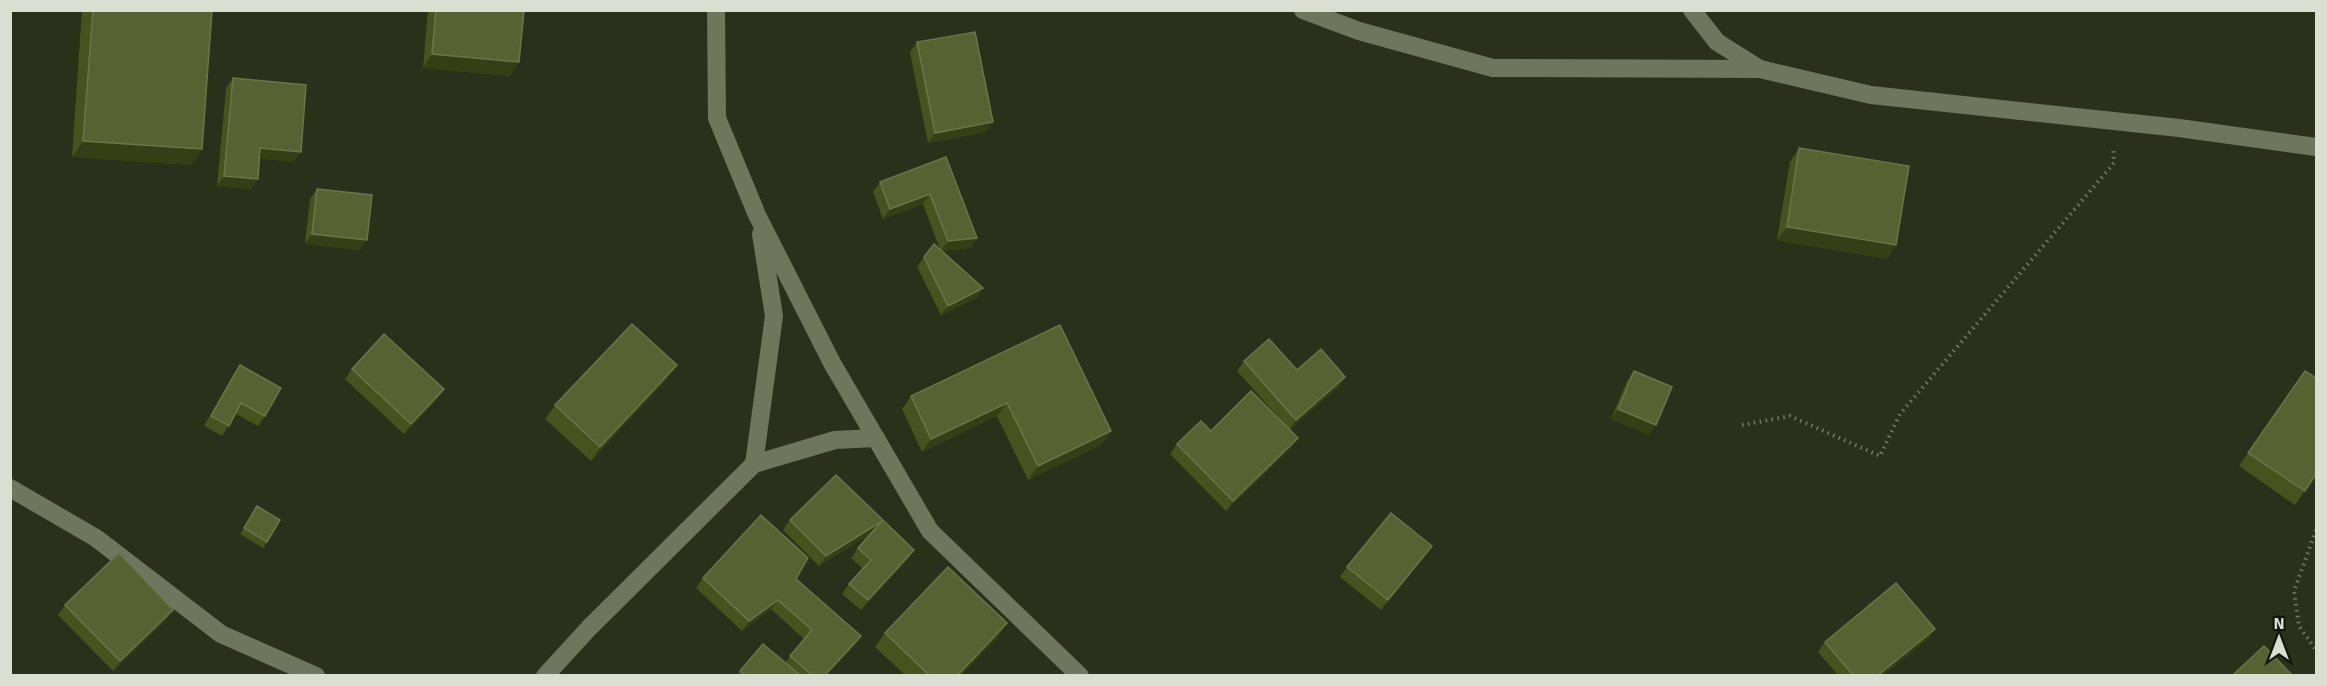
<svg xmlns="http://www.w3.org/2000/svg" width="2327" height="686" viewBox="0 0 2327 686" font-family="Signika,sans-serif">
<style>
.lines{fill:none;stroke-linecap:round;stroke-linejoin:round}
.path{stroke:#757968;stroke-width:4;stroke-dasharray:1.5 4.5;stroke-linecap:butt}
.minor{stroke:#6f765e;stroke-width:18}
.wall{fill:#47521e}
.shaded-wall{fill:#353e14}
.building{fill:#576131;stroke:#6c754a;stroke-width:1.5}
</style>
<rect width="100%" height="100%" fill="#2b301b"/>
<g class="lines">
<g class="path">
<path d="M1742,425l48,-9 90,40 20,-42 214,-251 -1,-15"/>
<path d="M2316,530l-22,61 5,35 17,24"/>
</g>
<g class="minor">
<path d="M716,10l1,108 40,97 75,148 98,168 150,145"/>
<path d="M1303,10l56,21 134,37 267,1"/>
<path d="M1692,10l25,32 43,27 111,26 308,33 137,19"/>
<path d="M754,464l20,-148 -13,-82"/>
<path d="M10,488l86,50 125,96 95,42"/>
<path d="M545,676l44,-48 165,-164 81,-24 41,-2"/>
</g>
</g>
<g class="wall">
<path d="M82,10h130l-10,139 -11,16 -119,-8z"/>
<path d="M428,10h96l-14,66 -87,-8z"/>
<path d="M917,42l69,90 -58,11 -18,-91z"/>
<path d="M233,78l61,84 -35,-4 -8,31 -34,-3 9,-98z"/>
<path d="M1799,148l97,97 -9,14 -110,-19 13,-78z"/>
<path d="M946,157l31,81 -7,10 -28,3 35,47 -36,17 -24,-48 7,-10 16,-8 -17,-45 -40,15 -10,-27 7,-10z"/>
<path d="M317,189l43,61 -55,-6 5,-45z"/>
<path d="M1060,325l51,106 -10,14 -73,35 -31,-64 -75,36 -20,-43 9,-13z"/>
<path d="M1244,361l101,16 -7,10 -49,43 9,8 -7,10 -65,63 -56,-57 7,-10 34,-13 78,-2 -52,-58z"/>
<path d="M240,365l25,51 -7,10 -22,-12 -14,22 -18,-10 29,-51z"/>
<path d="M352,369l92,20 -7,10 -33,35 -59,-55z"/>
<path d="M1634,371l15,64 -38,-16 16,-38z"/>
<path d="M2305,371l11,103 -21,31 -56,-39z"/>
<path d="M667,379l-76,82 -46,-42 10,-14z"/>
<path d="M836,475l78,75 -7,10 -46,50 -19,-16 7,-10 14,-15 -12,-11 7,-10 12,-14 -51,32 -36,-36 7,-10z"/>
<path d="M257,506l10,36 -4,6 -23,-14z"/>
<path d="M1432,546l-51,64 -41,-33 7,-10z"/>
<path d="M703,578l93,1 65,57 -7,10 -27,29h-90l3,-4 45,-8 19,-24 -33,-30 -29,22 -46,-43z"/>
<path d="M65,605l101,15 -53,51 -55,-56z"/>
<path d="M1007,623l-9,14 -37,38h-56l-30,-28 10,-14z"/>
<path d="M1935,629l-7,10 -45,36h-45l-20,-23 7,-10z"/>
</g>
<g class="shaded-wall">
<path d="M432,54l87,8 -9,14 -87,-8z"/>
<path d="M993,122l-7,10 -58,11 7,-10z"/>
<path d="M83,141l119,8 -11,16 -119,-8z"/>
<path d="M260,148l41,4 -7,10 -41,-4z"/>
<path d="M224,176l34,3 -7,10 -34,-3z"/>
<path d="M930,194l-7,10 -40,15 7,-10z"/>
<path d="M1787,227l109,18 -9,14 -110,-19z"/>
<path d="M312,234l55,6 -7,10 -55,-6z"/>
<path d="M977,238l-7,10 -29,3 7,-10z"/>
<path d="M983,288l-6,10 -36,17 7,-9z"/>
<path d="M677,365l-10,14 -76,82 9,-14z"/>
<path d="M1345,377l-7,10 -49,43 7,-10z"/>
<path d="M444,389l-7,10 -33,35 7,-10z"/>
<path d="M1007,403l-10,13 -75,36 9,-13z"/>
<path d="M1618,409l38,16 -7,10 -38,-16z"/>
<path d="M1111,431l-10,14 -73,35 10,-14z"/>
<path d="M1298,438l-7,10 -65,63 7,-10z"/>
<path d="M882,521l-7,10 -56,35 7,-10z"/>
<path d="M1432,546l-7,10 -44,54 7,-10z"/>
<path d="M914,550l-7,10 -46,50 7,-10z"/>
<path d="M778,600l-7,9 -29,22 7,-10z"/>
<path d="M173,610l-7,10 -53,51 7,-10z"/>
<path d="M1007,623l-9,14 -37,38h-3z"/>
<path d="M1935,629l-7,10 -45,36h-5z"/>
<path d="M861,636l-7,10 -27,29h-2z"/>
</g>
<g class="building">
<path d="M93,10h119l-10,139 -119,-8z"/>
<path d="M436,10h88l-5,52 -87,-8z"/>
<path d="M975,32l18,90 -58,11 -18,-91z"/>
<path d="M233,78l73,7 -5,67 -41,-4 -2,31 -34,-3z"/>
<path d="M1799,148l110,18 -13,79 -109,-18z"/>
<path d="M946,157l31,81 -29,3 -18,-47 -40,15 -10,-27z"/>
<path d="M317,189l55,6 -5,45 -55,-6z"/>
<path d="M934,244l49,44 -35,18 -24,-49z"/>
<path d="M632,324l45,41 -77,82 -45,-42z"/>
<path d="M1060,325l51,106 -73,35 -31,-63 -76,36 -20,-43z"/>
<path d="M384,334l60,55 -33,35 -59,-55z"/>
<path d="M1269,339l28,31 24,-21 24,28 -49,43 -52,-59z"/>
<path d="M240,365l41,23 -16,28 -24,-13 -12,23 -18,-10z"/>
<path d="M1634,371l38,16 -16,38 -38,-16z"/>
<path d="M2305,371l11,7v96l-11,17 -57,-38z"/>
<path d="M1251,391l47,47 -65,63 -56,-57 24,-23 10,10z"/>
<path d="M836,475l78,75 -46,50 -19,-16 22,-24 -13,-12 24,-27 -56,35 -36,-36z"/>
<path d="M257,506l23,14 -13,22 -23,-14z"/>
<path d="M1391,513l41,33 -44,54 -41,-33z"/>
<path d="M761,515l47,43 -12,21 65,57 -36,39h-13l-22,-19 22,-26 -34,-30 -29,21 -46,-43z"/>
<path d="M119,553l54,57 -53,51 -55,-56z"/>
<path d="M948,567l59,56 -49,52h-29l-44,-42z"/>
<path d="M1896,583l39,46 -57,46h-25l-28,-33z"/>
<path d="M763,644l37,31h-55l-5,-4z"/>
<path d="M2264,646l28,29h-59z"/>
</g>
<rect width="2327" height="686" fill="none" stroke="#dbdfd2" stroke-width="24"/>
<g transform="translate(2279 638)" stroke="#15170e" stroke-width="4.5" paint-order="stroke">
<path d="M0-4.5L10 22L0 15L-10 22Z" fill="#dbdfd2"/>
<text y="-9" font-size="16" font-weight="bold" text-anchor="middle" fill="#dbdfd2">N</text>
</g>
</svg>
